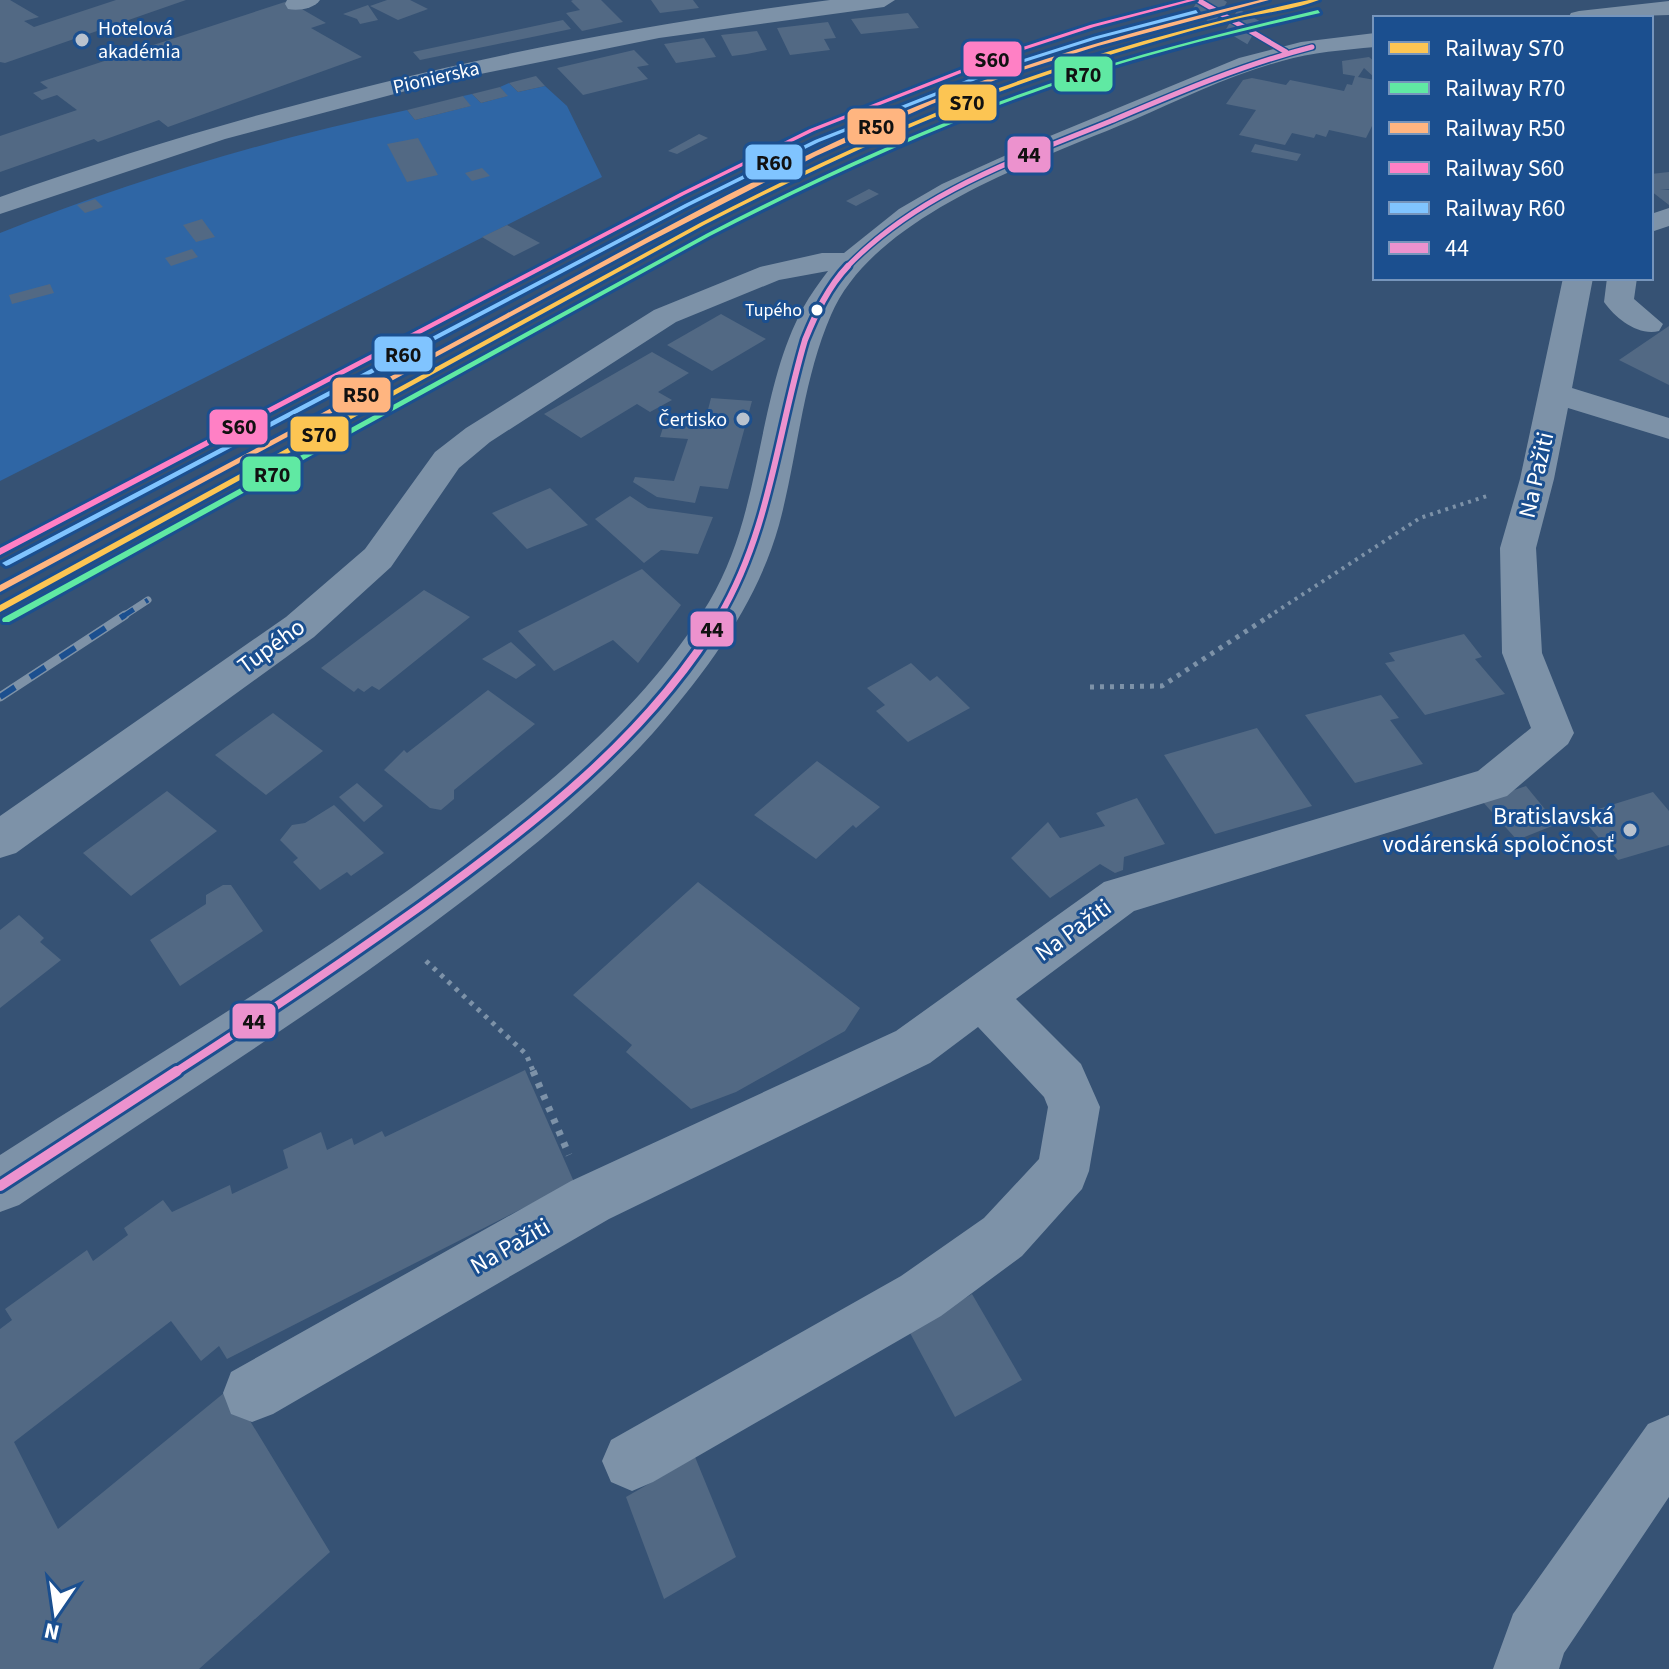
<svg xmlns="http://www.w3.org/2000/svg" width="1669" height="1669" viewBox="0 0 1669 1669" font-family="'Source Sans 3',sans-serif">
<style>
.green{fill:#2f66a5}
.building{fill:#526984}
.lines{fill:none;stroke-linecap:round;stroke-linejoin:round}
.minor-tunnel{stroke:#546c89;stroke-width:26;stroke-dasharray:26 13;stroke-linecap:butt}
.path-far2{stroke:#7d92a8;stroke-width:4;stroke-dasharray:3 5;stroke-linecap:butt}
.path-far1{stroke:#7d92a8;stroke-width:5;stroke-dasharray:4 6;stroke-linecap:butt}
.path{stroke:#7d92a8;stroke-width:7;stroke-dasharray:5 8;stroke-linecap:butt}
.minor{fill:#7d92a8;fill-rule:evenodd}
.rail-far1-casing{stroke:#7e92a7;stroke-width:7}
.rail-casing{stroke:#7e92a7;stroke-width:9}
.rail-far1{stroke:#1b4f8f;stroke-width:5;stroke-dasharray:14;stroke-linecap:butt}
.rail{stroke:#1b4f8f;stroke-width:6;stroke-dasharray:18;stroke-linecap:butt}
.bus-1-far3-casing{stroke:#1b4f8f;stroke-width:8}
.bus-1-far2-casing{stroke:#1b4f8f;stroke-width:11}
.bus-1-far1-casing{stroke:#1b4f8f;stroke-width:14}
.bus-1-casing{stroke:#1b4f8f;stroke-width:16}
.bus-1-far3{stroke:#ec92ce;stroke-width:5}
.bus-1-far2{stroke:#ec92ce;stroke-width:6}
.bus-1-far1{stroke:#ec92ce;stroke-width:8}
.bus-1{stroke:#ec92ce;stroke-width:10}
.rail-1-casing{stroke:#1b4f8f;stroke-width:6}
.rail-2-casing{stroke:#1b4f8f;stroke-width:6}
.rail-3-casing{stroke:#1b4f8f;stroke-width:6}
.rail-4-casing{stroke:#1b4f8f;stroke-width:6}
.rail-5-casing{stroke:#1b4f8f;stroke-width:6}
.rail-1{fill:#fcc553;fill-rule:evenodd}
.rail-2{fill:#60e9a3;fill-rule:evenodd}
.rail-3{fill:#ffb580;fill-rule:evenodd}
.rail-4{fill:#ff80c5;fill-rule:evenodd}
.rail-5{fill:#80c4ff;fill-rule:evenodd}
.poi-dot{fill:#b9c2ce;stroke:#1b4f8f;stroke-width:3}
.bus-dot{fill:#fff;stroke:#1b4f8f;stroke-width:3}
.labels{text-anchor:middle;stroke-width:6;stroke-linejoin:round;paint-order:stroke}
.far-bus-label{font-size:18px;fill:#fff;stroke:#1b4f8f;text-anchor:end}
.far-poi-label{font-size:20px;fill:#fff;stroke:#1b4f8f;text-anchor:start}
.far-street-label{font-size:20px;fill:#fff;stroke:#1b4f8f}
.street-label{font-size:24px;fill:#fff;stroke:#1b4f8f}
.poi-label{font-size:24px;fill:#fff;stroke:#1b4f8f;text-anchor:end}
.line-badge{stroke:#1b4f8f;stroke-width:3}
.pale-badge-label{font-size:22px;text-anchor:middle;font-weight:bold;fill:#111}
</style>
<rect width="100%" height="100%" fill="#365274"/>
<path class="green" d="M509,83l9,9 27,-6 22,20 35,71 -602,304v-248c131,-52 269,-94 407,-123l8,10 55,-14 -7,-10 9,-2 9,9 26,-7 -7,-9z"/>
<g class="building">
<path d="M0,0h10l29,17 -15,4 10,6 82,-27h70l-181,63 -5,-1z"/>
<path d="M387,0h23l18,9 -30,11 -28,-14z"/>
<path d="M573,0h28l22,22 -41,9 -16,-18 14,-3 -9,-9z"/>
<path d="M651,0h42l6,8 -39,5z"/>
<path d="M288,1l38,22 -15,5 51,29 -194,70 -9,-7 -61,22 -4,-3 -94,33v-36l77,-26 -20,-15 -15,5 -9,-7 15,-5 -8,-6z"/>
<path d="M368,5l10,15 -18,4 -3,-5 -14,-5z"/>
<path d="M908,13l11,15 -58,6 -10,-15z"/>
<path d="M563,20l8,9 -151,31 -7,-8z"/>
<path d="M828,22l8,16 -12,1 6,11 -40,5 -13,-27z"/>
<path d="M757,31l10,19 -20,4 -15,2 -11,-21z"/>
<path d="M704,38l12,19 -40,6 -12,-19z"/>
<path d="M634,50l15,15 -12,2 11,12 -65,16 -26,-27z"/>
<path d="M1369,57l6,5v16l-11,-10 -6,9 17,3v40l-9,18 -37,-8 -3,7 -10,-3 -2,4 -22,-5 -7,12 -46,-10 17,-25 -30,-6 17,-24 9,-2 34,7 4,-5 54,11 3,-7 5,1 3,-9 -12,-2 -1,-13z"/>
<path d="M536,76l9,10 -27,6 -9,-9z"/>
<path d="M500,87l8,9 -27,7 -9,-9z"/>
<path d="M463,96l8,10 -56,14 -8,-10z"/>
<path d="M699,134l9,4 -31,16 -9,-3z"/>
<path d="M418,138l20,37 -31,7 -20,-38z"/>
<path d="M1255,144l46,10 -4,7 -46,-9z"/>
<path d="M482,168l8,8 -18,5 -7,-8z"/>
<path d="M1669,172v17l-9,1h9v15l-18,-14v-17z"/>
<path d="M869,189l10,5 -23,12 -10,-5z"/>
<path d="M95,199l8,8 -18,6 -8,-8z"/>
<path d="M202,219l13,18 -19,5 -13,-17z"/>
<path d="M507,225l33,18 -26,13 -32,-19z"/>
<path d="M192,249l6,8 -27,9 -6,-8z"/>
<path d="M50,284l4,9 -42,11 -3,-9z"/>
<path d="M721,314l45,25 -54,32 -45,-26z"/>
<path d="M1669,326v59l-50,-25z"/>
<path d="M652,352l37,21 -31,19 14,8 -22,12 -13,-8 -56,34 -37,-24z"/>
<path d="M711,398l41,3 -24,88 -28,-3 -5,17 -38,-6 -24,-15 2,-5 39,4 14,-42 -28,-2 6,-19 39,3z"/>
<path d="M550,488l38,37 -61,24 -35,-36z"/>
<path d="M630,496l18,12 65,9 -15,37 -37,-4 -17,13 -49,-44z"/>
<path d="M642,569l39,36 -43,58 -25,-23 -59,31 -36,-40z"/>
<path d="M424,590l46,27 -91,73 -7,-4 -8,6 -6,-4 -4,4 -33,-24z"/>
<path d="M1464,634l18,23 -7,2 30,35 -80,21 -40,-52 10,-2 -6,-8z"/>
<path d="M511,642l25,23 -20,14 -34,-20z"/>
<path d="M911,663l19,18 7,-5 33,32 -62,34 -32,-31 9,-6 -18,-17z"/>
<path d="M488,690l47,34 -81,66v9l-13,11 -11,-2 -46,-38 20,-20 3,3z"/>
<path d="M1381,695l18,23 -9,2 33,44 -68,19 -50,-68z"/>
<path d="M273,713l50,38 -57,44 -51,-40z"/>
<path d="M1257,728l55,78 -97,28 -51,-79z"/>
<path d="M817,761l63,46 -24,21 -3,-3 -37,34 -62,-44z"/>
<path d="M357,783l26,23 -19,16 -25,-25z"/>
<path d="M1526,786l31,38 -40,16 -35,-39z"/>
<path d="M167,791l50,40 -86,65 -48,-43z"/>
<path d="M1653,792l16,19v34l-51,15 -39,-45z"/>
<path d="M1137,798l28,46 -41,13 -1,13 -8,3 -15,-9 -50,34 -39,-40 37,-36 12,16 45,-12 -9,-13z"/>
<path d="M334,805l50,48 -33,23 -4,-4 -27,18 -27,-28 5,-4 -18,-18 12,-15 13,-2z"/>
<path d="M698,882l162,126 -15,23 -109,61 -45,17 -65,-57 6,-7 -59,-50z"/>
<path d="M223,885h8l32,46 -83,55 -30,-46 56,-36v-9z"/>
<path d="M19,915l25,23 -4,4 21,18 -61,48v-78z"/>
<path d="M525,1070l49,112 -347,177 -8,-13 -18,15 -30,-40 -157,121 44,87 172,-141 100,164 -131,117h-199v-340l12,-9 -7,-11 82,-59 6,11 35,-26 -4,-7 39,-28 9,12 58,-27 2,9 56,-26 -5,-18 38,-18 6,18 25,-12 2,7 28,-14 3,6z"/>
<path d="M972,1294l50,86 -67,37 -46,-86z"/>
<path d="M695,1457l41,100 -72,42 -38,-102z"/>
</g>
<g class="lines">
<path class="minor-tunnel" d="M1198,0l61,36"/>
<path class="path-far2" d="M1268,617l152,-99 67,-22"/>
<g class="path-far1">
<path d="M1090,687l72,-1 109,-71"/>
<path d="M426,961l100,93 8,19"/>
</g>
<path class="path" d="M533,1071l36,84"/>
<g class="minor">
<path d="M287,0h33c-6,9 -22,11 -32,9l-3,-5z"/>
<path d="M830,0h65l-11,7 -225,31 -223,45 -211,56 -225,75v-17c270,-96 546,-161 830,-197z"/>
<path d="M1669,1v14l-101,3 3,-5 8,-2z"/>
<path d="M1375,33v14c-31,3 -63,5 -93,14 -52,14 -100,38 -149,59 -94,40 -259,94 -302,195 -29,67 -33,140 -52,210 -22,79 -73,147 -126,208 -65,72 -143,133 -221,191 -133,99 -275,187 -413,281l-19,7v-57c154,-99 313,-192 460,-303 93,-70 188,-149 249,-250 55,-92 46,-205 94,-294 7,-13 16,-25 25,-37l-49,9 -103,42 -186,120 -31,26 -68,99 -77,70 -298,216 -16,5v-42l286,-199 79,-68 70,-97 31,-24 188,-118 106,-43 62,-14h22l55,-44 43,-25 91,-41 206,-85 62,-16z"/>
<path d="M1669,208v18l-18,6v-18z"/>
<path d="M1563,278h30l-21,110 97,30v21l-101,-31 -14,71 -18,69 6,105 32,80 -6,11 -61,52 -373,115 -118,88 65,65 19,43 -11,64 -7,18 -60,67 -81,60 -288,166 -21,9 -21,-9 -9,-21 9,-21 290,-164 83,-58 55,-59 9,-52 -4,-10 -66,-70 -48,36 -321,156 -336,195 -21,8 -21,-8 -8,-21 8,-21 340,-191 325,-150 208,-149 374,-111 53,-43 -29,-75 -2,-105 20,-69z"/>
<path d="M1607,278h30l-3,21 29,25 -4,7c-21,5 -43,-12 -55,-29z"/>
<path d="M1669,1415v82l-105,156 -5,16h-66l20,-55 135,-190z"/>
</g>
<g class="rail-far1-casing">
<path id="rail-far1" d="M122,617l26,-17"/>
</g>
<g class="rail-casing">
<path id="rail" d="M0,697l125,-82"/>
</g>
<use href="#rail-far1" class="rail-far1"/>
<use href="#rail" class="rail"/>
<g class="bus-1-far3-casing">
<g id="bus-1-far3">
<path d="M1198,0l88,52"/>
<path d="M846,268c71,-75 172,-109 265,-147 66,-28 131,-56 201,-74"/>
</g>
</g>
<g class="bus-1-far2-casing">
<path id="bus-1-far2" d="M719,617c51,-86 58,-183 86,-277 11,-27 23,-53 43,-74"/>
</g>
<g class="bus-1-far1-casing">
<path id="bus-1-far1" d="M174,1073c84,-54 166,-109 247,-167 111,-80 229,-171 300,-291"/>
</g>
<g class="bus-1-casing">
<path id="bus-1" d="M0,1186l177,-115"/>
</g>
<use href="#bus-1-far3" class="bus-1-far3"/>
<use href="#bus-1-far2" class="bus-1-far2"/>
<use href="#bus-1-far1" class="bus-1-far1"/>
<use href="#bus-1" class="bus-1"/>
<g class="rail-1-casing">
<path id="rail-1" d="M1309,0h10c-26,10 -56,13 -83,19 -51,13 -102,28 -152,44 -132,41 -257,99 -380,162l-704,387v-7l700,-382c97,-50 196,-97 299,-135 101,-37 205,-65 310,-88z"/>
</g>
<g class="rail-2-casing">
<path id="rail-2" d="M1318,10l2,3c-79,18 -158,37 -235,62 -130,42 -254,99 -375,161l-701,386h-6l-1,-2 1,-2 703,-384c96,-50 193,-95 295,-133 103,-39 210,-66 317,-91z"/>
</g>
<g class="rail-3-casing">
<path id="rail-3" d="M1260,0h9l-171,46 -84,27 -82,31 -116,52 -169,87 -647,349v-7c169,-90 338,-180 506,-271 152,-82 303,-169 465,-229 94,-35 191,-61 289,-85z"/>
</g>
<g class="rail-4-casing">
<path id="rail-4" d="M1187,0h9l-102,27 -92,30 -188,74 -130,64 -684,360v-7l680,-355 130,-64 188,-74 92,-30z"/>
</g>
<g class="rail-5-casing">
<path id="rail-5" d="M1196,10l2,3 -101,26 -91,29 -187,74 -130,64 -680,359 -3,1 -4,-3 683,-359 130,-64 187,-74 91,-29z"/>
</g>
<use href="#rail-1" class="rail-1"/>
<use href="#rail-2" class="rail-2"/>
<use href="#rail-3" class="rail-3"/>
<use href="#rail-4" class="rail-4"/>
<use href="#rail-5" class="rail-5"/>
</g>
<g class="poi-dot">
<circle cx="82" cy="40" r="8"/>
<circle cx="743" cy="419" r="8"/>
<circle cx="1630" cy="830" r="8"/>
</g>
<circle class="bus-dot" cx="817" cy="310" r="7"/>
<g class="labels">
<g class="far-bus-label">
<text x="802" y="316">Tupého</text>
</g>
<g class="far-poi-label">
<text x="98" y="35">Hotelová<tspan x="98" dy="23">akadémia</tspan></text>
<text x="727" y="426" text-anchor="end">Čertisko</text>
</g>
<g class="far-street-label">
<text transform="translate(436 77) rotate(-13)" y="7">Pionierska</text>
</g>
<g class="street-label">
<text transform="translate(1536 475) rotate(-77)" y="8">Na Pažiti</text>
<text transform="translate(271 646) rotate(-36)" y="8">Tupého</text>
<text transform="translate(1073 930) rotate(-36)" y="8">Na Pažiti</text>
<text transform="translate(510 1246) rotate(-30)" y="8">Na Pažiti</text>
</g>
<g class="poi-label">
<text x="1614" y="824">Bratislavská<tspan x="1614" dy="28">vodárenská spoločnosť</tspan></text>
</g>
</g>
<g class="line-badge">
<rect x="962" y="40" width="61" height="38" rx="8" fill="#ff80c5"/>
<rect x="1053" y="55" width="61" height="38" rx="8" fill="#60e9a3"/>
<rect x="937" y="83" width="61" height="39" rx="8" fill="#fcc553"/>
<rect x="846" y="107" width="61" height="39" rx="8" fill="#ffb580"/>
<rect x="1006" y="135" width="46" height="39" rx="8" fill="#ec92ce"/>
<rect x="744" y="143" width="60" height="38" rx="8" fill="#80c4ff"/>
<rect x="373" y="335" width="61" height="38" rx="8" fill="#80c4ff"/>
<rect x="331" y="376" width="61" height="38" rx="8" fill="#ffb580"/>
<rect x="208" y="408" width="61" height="38" rx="8" fill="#ff80c5"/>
<rect x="289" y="415" width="61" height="38" rx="8" fill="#fcc553"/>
<rect x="241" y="455" width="61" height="38" rx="8" fill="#60e9a3"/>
<rect x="689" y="610" width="46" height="38" rx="8" fill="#ec92ce"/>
<rect x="231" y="1002" width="46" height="38" rx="8" fill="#ec92ce"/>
</g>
<g class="pale-badge-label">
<text x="992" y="67">S60</text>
<text x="1083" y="82">R70</text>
<text x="967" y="110">S70</text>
<text x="876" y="134">R50</text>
<text x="1029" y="162">44</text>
<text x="774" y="170">R60</text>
<text x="403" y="362">R60</text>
<text x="361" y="402">R50</text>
<text x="239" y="434">S60</text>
<text x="319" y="442">S70</text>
<text x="272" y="482">R70</text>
<text x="712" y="637">44</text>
<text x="254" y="1029">44</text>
</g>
<rect x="1373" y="16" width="280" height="264" fill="#1b4f8f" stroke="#7695bc" stroke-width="2"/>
<rect x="1389" y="42" width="40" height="12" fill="#fcc553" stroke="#7695bc" stroke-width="2"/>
<text x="1445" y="56" font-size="24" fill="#ffffff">Railway S70</text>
<rect x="1389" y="82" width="40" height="12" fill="#60e9a3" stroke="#7695bc" stroke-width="2"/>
<text x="1445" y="96" font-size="24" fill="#ffffff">Railway R70</text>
<rect x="1389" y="122" width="40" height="12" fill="#ffb580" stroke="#7695bc" stroke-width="2"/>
<text x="1445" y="136" font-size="24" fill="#ffffff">Railway R50</text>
<rect x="1389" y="162" width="40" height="12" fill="#ff80c5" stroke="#7695bc" stroke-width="2"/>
<text x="1445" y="176" font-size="24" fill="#ffffff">Railway S60</text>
<rect x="1389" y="202" width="40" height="12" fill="#80c4ff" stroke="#7695bc" stroke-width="2"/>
<text x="1445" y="216" font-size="24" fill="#ffffff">Railway R60</text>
<rect x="1389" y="242" width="40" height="12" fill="#ec92ce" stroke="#7695bc" stroke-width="2"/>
<text x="1445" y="256" font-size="24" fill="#ffffff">44</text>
<g transform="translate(56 1613) rotate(193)" stroke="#1b4f8f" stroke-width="6" paint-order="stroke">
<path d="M0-6L14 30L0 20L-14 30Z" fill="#ffffff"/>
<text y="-12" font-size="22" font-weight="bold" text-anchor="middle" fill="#ffffff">N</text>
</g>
</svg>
